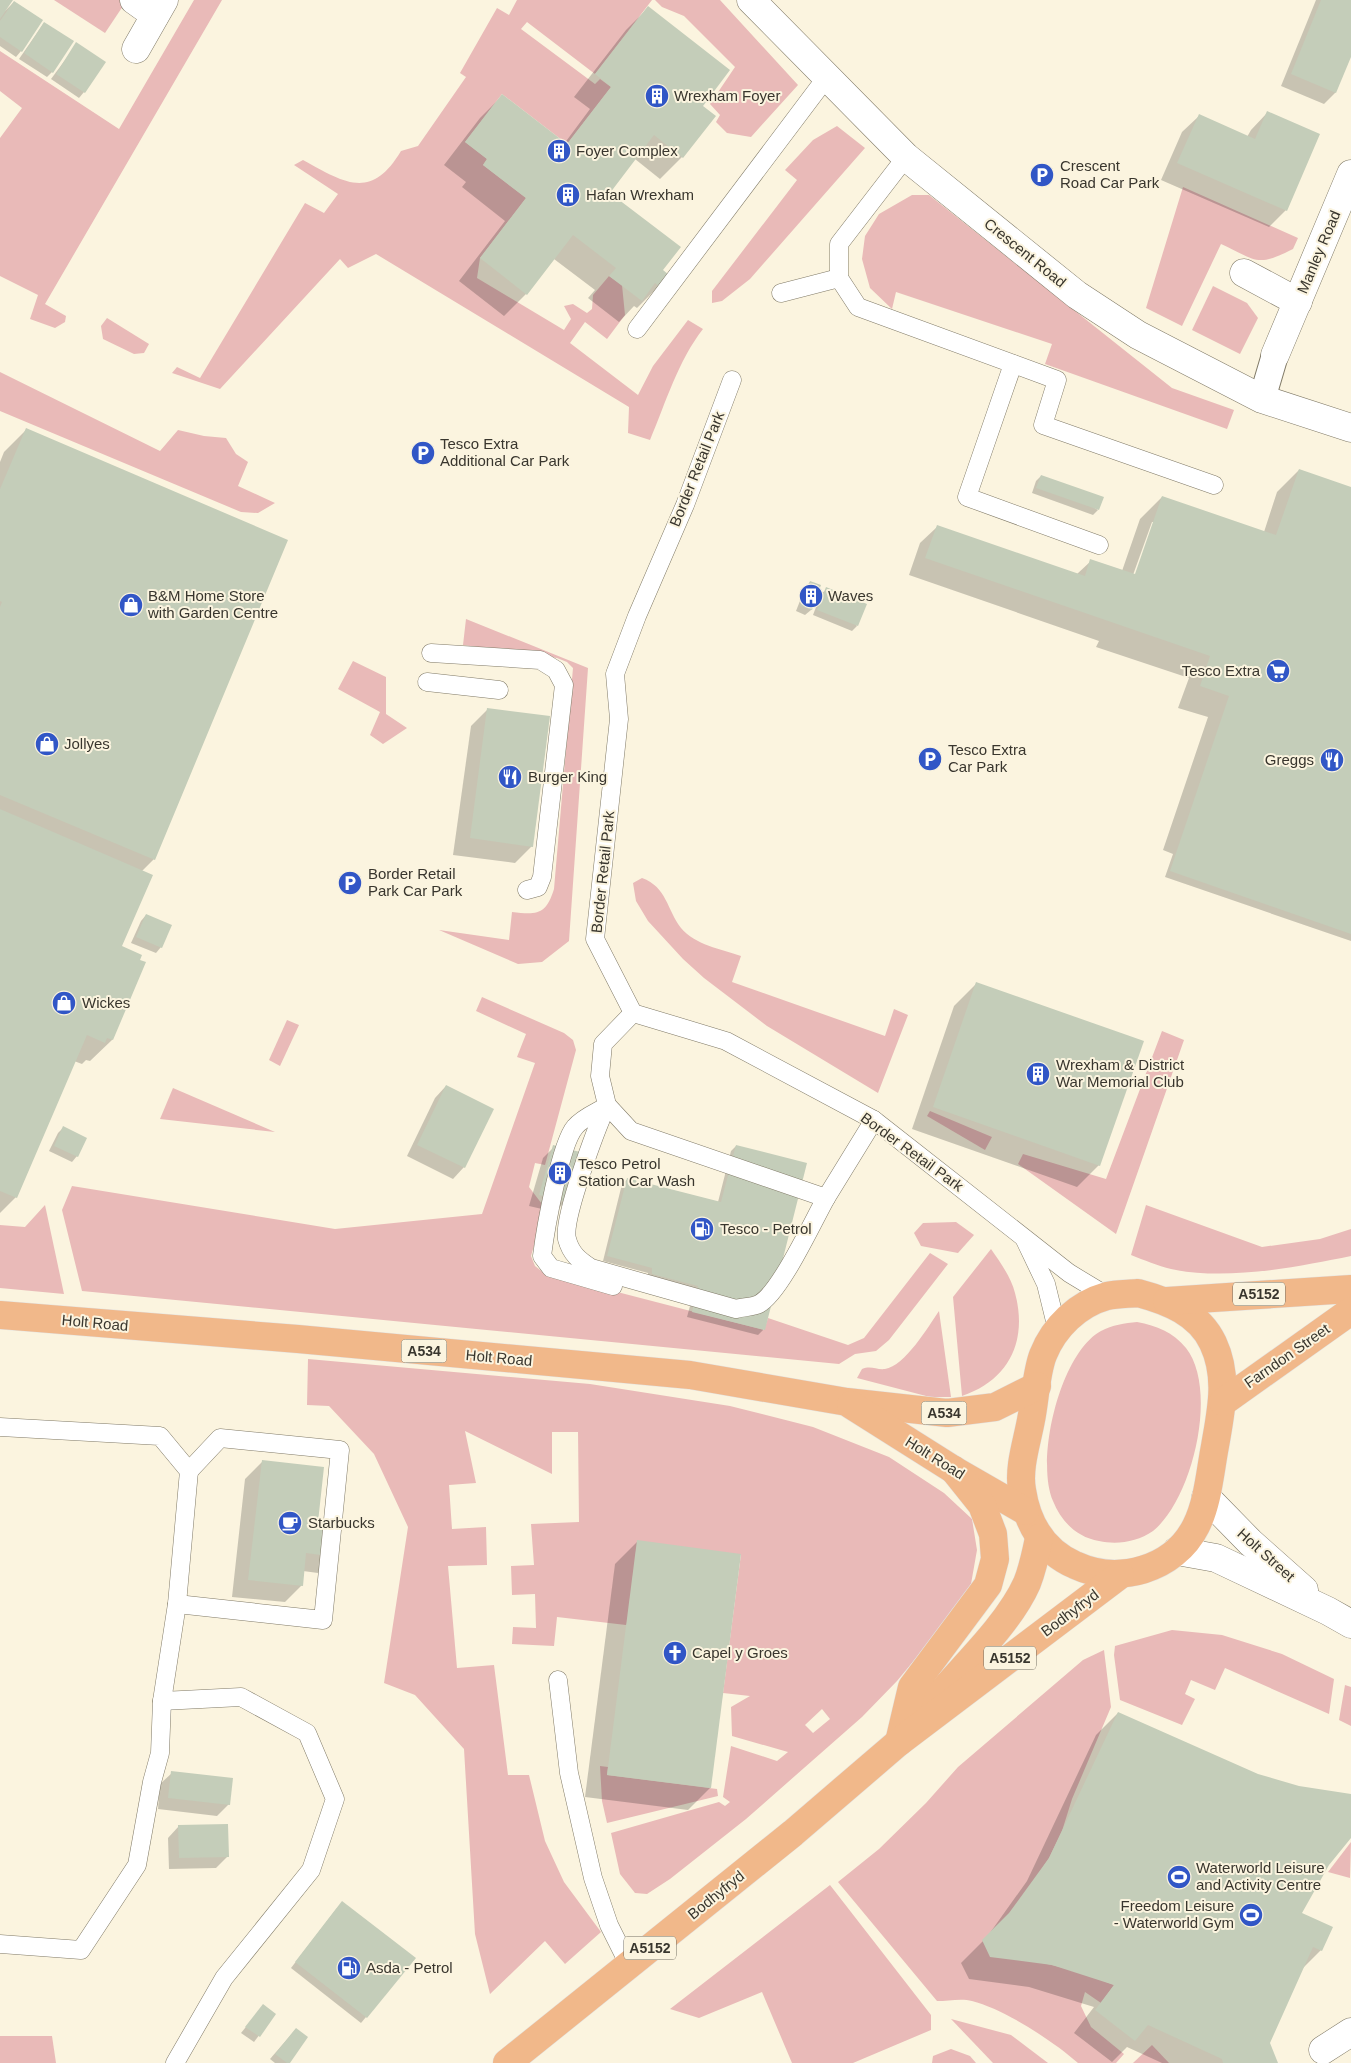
<svg xmlns="http://www.w3.org/2000/svg" width="1351" height="2063" viewBox="0 0 1351 2063" font-family="Helvetica,sans-serif">
<style>
.green{fill:#e9bab8;fill-rule:evenodd}
.shadow{fill:#0003;fill-rule:evenodd}
.building{fill:#c4cdb9}
.lines{fill:none;stroke-linecap:round;stroke-linejoin:round}
.service-casing{stroke:#807a67;stroke-width:19}
.pedestrian-casing{stroke:#807a67;stroke-width:28}
.minor-casing{stroke:#807a67;stroke-width:29}
.primary-casing{stroke:#e3e3e2;stroke-width:29}
.service{stroke:#fff;stroke-width:18}
.pedestrian{stroke:#fff;stroke-width:26}
.minor{stroke:#fff;stroke-width:28}
.primary{stroke:#f1b88a;stroke-width:28}
.labels{text-anchor:middle;stroke-width:4;stroke-linejoin:round;paint-order:stroke}
.shield{fill:#fbf4df;stroke:#736f63;stroke-width:1}
.shield-label{font-size:14px;font-weight:bold;fill:#39362e}
.poi-label{font-size:15px;fill:#39362e;stroke:#fbf4df;text-anchor:start}
.street-label{font-size:15px;fill:#39362e;stroke:#fbf4df}
</style>
<rect width="100%" height="100%" fill="#fbf4df"/>
<g class="green">
<path d="M54,0h73l-22,33z"/>
<path d="M194,0h28l-177,304 21,12 -1,6 -10,6 -25,-9 8,-24 -38,-19v-138l22,-30 -22,-17v-40l119,78z"/>
<path d="M517,0h135l-57,74 -68,-52 -6,7 74,55 5,-5 11,8 -44,57 -65,-50 -37,48 22,17 -4,6 43,33 -46,60 -3,20 87,52 7,-11 -7,-13 9,-2 14,9 5,-4 1,-14 16,-19 13,9 3,30 -18,24 -22,-17 -15,21 68,52 15,-29 35,-46 15,9c-25,32 -37,73 -53,111l-22,-7 1,-26 -253,-153 -28,14 -8,-9 -120,130 -48,-16 5,-6 23,11 105,-175 19,10 14,-19 -44,-29 9,-5c42,23 68,41 98,-9l17,-5 48,-69 -6,-4 37,-65 12,7z"/>
<path d="M655,0h65l78,85 -47,52 -24,-4 -11,-11 4,-7 -10,-11 25,-37 -51,-51 -22,-9z"/>
<path d="M837,126l28,22 -115,131 -28,22 -10,2v-12l85,-111 -12,-10 28,-30z"/>
<path d="M1183,187l115,51 -5,11c-37,19 -37,11 -72,-5l-39,82 -36,-18z"/>
<path d="M912,195h17l243,193 62,22 -7,19 -182,-65 7,-20 -156,-52 -4,17 -22,-21 -8,-29 3,-23 14,-22z"/>
<path d="M1213,286l34,17 11,15 -18,36 -48,-24z"/>
<path d="M107,318l42,26 -5,9 -10,1 -31,-15 -2,-13z"/>
<path d="M0,372l160,79 18,-21 26,6 22,2 10,16 12,8 -10,24 37,17 -17,10 -17,-1 -241,-101z"/>
<path d="M466,619l122,49 -19,273 -27,21 -24,2 -79,-34 70,10 3,-28c25,3 34,3 42,-23l19,-221 -6,-6 -10,-4 -94,-13z"/>
<path d="M353,661l33,16v37l21,14 -24,16 -13,-9 10,-23 -42,-23z"/>
<path d="M642,878c25,9 25,32 39,50 14,17 40,21 60,28l-9,26 153,54 9,-27 14,6 -30,78 -111,-67 -63,-48 -21,-19 -35,-38 -12,-20 -3,-18z"/>
<path d="M482,997l82,36 9,7 3,10 -31,115 -10,-2 -6,24 16,21 -14,48 4,10 9,7 220,57 4,-12 80,27 16,-7 66,-85 18,11 -59,76 -13,11 -21,3 -16,10 -757,-73 -20,-81 10,-24 263,43 147,-15 53,-151 -18,-6 9,-23 -50,-23z"/>
<path d="M287,1020l12,5 -19,41 -11,-6z"/>
<path d="M1162,1031l22,9 -68,194 -98,-70 5,-10 83,25z"/>
<path d="M173,1088l102,44 -115,-13z"/>
<path d="M930,1111l62,26 -7,13 -58,-34z"/>
<path d="M45,1205l19,89 -64,-6v-63l25,2z"/>
<path d="M1146,1205l116,42 58,-8 31,-10v27c-54,11 -125,25 -180,13 -13,-3 -27,-9 -40,-14z"/>
<path d="M956,1222l18,13 -16,18 -37,-7 -7,-13 9,-10z"/>
<path d="M991,1249c9,13 20,28 24,44 13,48 -6,87 -53,103l-9,-99z"/>
<path d="M939,1311l12,86h-21l-73,-19 5,-9c9,-4 14,1 23,0 20,-3 43,-42 54,-58z"/>
<path d="M1137,1322c20,4 36,10 49,26 33,42 6,152 -33,183 -16,11 -36,14 -54,10 -23,-4 -38,-20 -46,-40 -18,-41 7,-148 48,-170 11,-6 24,-8 36,-9z"/>
<path d="M308,1359l282,25 140,22 83,21 76,30 55,36 28,26 5,31 -6,34 -17,28 -57,69 -35,36 -116,102 -76,60 -23,15 -12,-1 -15,-19 -9,-41 108,-31 6,4 5,-4 -7,-5 8,-51 46,15 11,-9 -56,-16 -1,-29 19,-11 -27,-3 18,-139 -115,71 -69,-8 -3,29 -42,-2 1,-17 23,1 -1,-34 -23,1 -1,-29 23,-1 -3,-41 48,-2 -1,-90h-26v42l-87,-43 11,52 -27,2 3,44 34,-2 1,38 -39,1 9,102 37,-3 14,110h21l16,66 19,41 37,50 -36,32 -20,-23 -55,53 -15,-60 -11,-185 -49,-54 -31,-12 24,-156 -34,-73 -45,-48 -22,-1zM822,1709l8,10 -17,14 -8,-8z"/>
<path d="M1172,1630l50,5 60,19 52,25 -5,35 -104,-46 -10,22 -24,-10 -6,14 10,5 -13,26 -62,-25 -6,-45 1,-9z"/>
<path d="M1104,1650l7,57 -39,92 -10,32 -13,27 -20,30 1,72 47,11 37,14 -13,18 -16,-11 -4,14 10,21 33,27 -8,9h-38c-25,-22 -74,-54 -106,-62 -10,-3 -24,0 -35,0l-99,-119 41,-33 47,-46 32,-36 125,-107z"/>
<path d="M1345,1685l6,2v39l-12,-6z"/>
<path d="M600,1766l8,1 -1,8 110,14 1,7 -111,27 -5,-22z"/>
<path d="M1351,1842l-1,36 -22,-6z"/>
<path d="M830,1885l101,130v15l-78,33h-61l-30,-71 -63,26 -29,-9z"/>
<path d="M951,2019l60,16 37,28h-55z"/>
<path d="M0,2036h52l4,27h-56z"/>
<path d="M1152,2045l17,18h-36z"/>
<path d="M951,2049l19,7 6,7h-44l1,-7z"/>
</g>
<g class="shadow">
<path d="M0,0l5,11 9,-9 7,49 -5,6 -16,-11z"/>
<path d="M1316,0h35v54l-16,39 -11,11 -43,-18z"/>
<path d="M648,8l53,98 -19,51 -22,22 -25,-20 -27,34 53,77 -2,16 -22,22 -3,-2 -15,16 -31,-24 7,-8 -41,-31 -28,35 -22,22 -45,-35 46,-60 -43,-34 4,-5 -22,-17 36,-47 22,-22 62,48 26,-35 -16,-12 52,-67z"/>
<path d="M44,23l8,49 -5,5 -28,-18z"/>
<path d="M77,44l7,48 -5,6 -28,-19z"/>
<path d="M1267,113l19,97 -17,17 -108,-47 21,-48 17,-16 48,21 4,-7z"/>
<path d="M26,430l260,110 -132,319 -12,12 -21,76 -9,93 -22,21 -4,-1 -4,4 -8,-3 -58,136 -16,16v-751l4,-10z"/>
<path d="M1299,470l52,18v453l-186,-64 8,-23 -10,-4 45,-133 -30,-9 11,-30 -93,-31 3,-6 -190,-66 11,-32 17,-16 140,47 14,-13 31,10 18,-52 22,-22 102,35 13,-40zM1152,522h2l-18,53h-3z"/>
<path d="M1041,476l57,34 -5,5 -61,-22 4,-12z"/>
<path d="M810,582l1,28 -6,5 -9,-4 9,-23z"/>
<path d="M827,589l30,37 -5,5 -39,-16 8,-21z"/>
<path d="M488,709l44,137 -17,17 -62,-8 18,-129z"/>
<path d="M146,915l15,32 -5,6 -25,-10 10,-22z"/>
<path d="M976,984l123,181 -22,22 -165,-58 42,-123z"/>
<path d="M446,1086l18,81 -11,12 -46,-23 28,-58z"/>
<path d="M63,1128l14,28 -5,6 -23,-11 9,-18z"/>
<path d="M736,1146l28,183 -6,6 -71,-18 7,-26 -46,-12v-6l-45,-12 19,-77 6,-5 90,23 13,-51z"/>
<path d="M554,1147l12,54 -11,11 -26,-6 14,-48z"/>
<path d="M262,1462l55,61 17,33 -16,17 -15,-2 -1,14 -17,17 -53,-5 13,-118z"/>
<path d="M637,1542l102,13 -29,233 -22,22 -103,-13 30,-233z"/>
<path d="M1118,1713l140,62 41,12 52,8v41l-23,28 -28,49 21,37 -20,20 -33,73 8,20h-114l-35,-16 -15,15 -38,-29 20,-26 -65,-20 -60,-8 -8,-16 26,-26 40,-56 69,-146z"/>
<path d="M172,1773l57,31 -12,12 -59,-7 2,-25z"/>
<path d="M179,1826l48,31 -11,11 -47,1 -1,-31z"/>
<path d="M337,1908l29,109 -5,6 -70,-55z"/>
<path d="M263,2006l12,8 -21,28 -13,-9z"/>
<path d="M296,2029l-7,34h-14l-5,-4z"/>
</g>
<g class="building">
<path d="M0,0h13l-13,19z"/>
<path d="M1321,0h30v57l-15,36 -45,-19z"/>
<path d="M14,1l29,19 -21,32 -22,-15v-16z"/>
<path d="M648,6l82,64 -27,36 13,10 -33,42 -29,-23 -44,58 71,54 -18,23 6,5 -9,12 -5,-4 -13,18 -33,-25 7,-8 -43,-33 -46,60 -47,-37 46,-60 -43,-33 4,-6 -22,-17 37,-48 65,50 44,-57 -16,-13z"/>
<path d="M44,22l30,19 -21,32 -29,-20z"/>
<path d="M76,42l30,20 -21,31 -29,-19z"/>
<path d="M1267,111l53,23 -33,77 -110,-48 22,-49 56,25z"/>
<path d="M26,428l262,112 -133,320 -155,-65v-188l2,-5 -2,-1v-112z"/>
<path d="M1299,469l52,18v447l-181,-63 59,-175 -29,-10 10,-30 -285,-98 12,-33 148,51 5,-17 45,15 27,-78 114,39z"/>
<path d="M1041,475l63,22 -5,13 -63,-22z"/>
<path d="M810,581l11,4 -9,25 -12,-4z"/>
<path d="M826,587l41,17 -9,22 -41,-16z"/>
<path d="M487,708l63,8 -17,131 -63,-9z"/>
<path d="M0,809l153,66 -31,71 20,9 -2,5 6,2 -33,78 -6,-2 -2,5 -18,-8 -70,163 -17,-7z"/>
<path d="M146,914l26,11 -10,23 -26,-11z"/>
<path d="M976,982l168,59 -44,125 -167,-59z"/>
<path d="M446,1085l48,24 -29,59 -48,-23z"/>
<path d="M63,1126l24,12 -9,19 -24,-11z"/>
<path d="M553,1145l27,7 -13,50 -28,-7z"/>
<path d="M736,1145l71,18 -42,167 -73,-18 6,-26 -46,-12v-6l-45,-12 20,-78 94,24z"/>
<path d="M262,1460l62,7 -6,55 21,2 -3,33 -30,-4 -3,33 -55,-6z"/>
<path d="M637,1540l104,14 -30,234 -104,-13z"/>
<path d="M1118,1712l140,62 41,12 52,8v44l-22,27 -27,48 31,14 -11,24 -9,-4 -43,96 8,20h-55l-1,-4 -74,-34 -13,16 -40,-31 19,-25 -62,-20 -62,-8 -8,-17 27,-27 40,-55z"/>
<path d="M171,1771l62,7 -3,27 -62,-7z"/>
<path d="M228,1824l1,33 -50,1 -1,-33z"/>
<path d="M342,1901l74,57 -49,60 -72,-56z"/>
<path d="M263,2004l13,10 -16,23 -15,-10z"/>
<path d="M296,2028l12,9 -18,26h-3l-12,-9z"/>
</g>
<g class="lines">
<g class="service-casing">
<g id="service">
<path d="M906,157l-67,87v34l19,29 199,73 -14,45 171,60"/>
<path d="M781,293l58,-15"/>
<path d="M637,329l189,-251"/>
<path d="M1013,364l-46,133 132,48"/>
<path d="M732,380l-47,125 -48,111 -22,58 4,45 -24,220 38,74 93,28 148,79 195,153 38,23"/>
<path d="M431,653l109,7 16,10 8,15 -22,192 -4,10 -11,3"/>
<path d="M427,682l72,8"/>
<path d="M633,1013l-30,31 -3,32 7,29 24,26 195,67 48,-78"/>
<path d="M607,1105c-10,22 -45,114 -40,134 4,15 12,21 24,29l145,41c7,-2 17,-2 23,-5 21,-11 54,-83 67,-106"/>
<path d="M607,1106c-10,6 -25,12 -32,21 -15,17 -30,105 -33,129l9,12 62,18"/>
<path d="M1025,1240l21,44 11,45"/>
<path d="M0,1427l160,9 29,35 -12,133 -15,97 -2,52 -8,29 -15,83 -56,85 -81,-6"/>
<path d="M177,1604l146,16 17,-170 -120,-12 -31,33"/>
<path d="M558,1680l11,93 24,105 16,47 20,40"/>
<path d="M162,1701l79,-4 66,36 28,66 -24,71 -87,108 -49,85"/>
</g>
</g>
<g class="pedestrian-casing">
<path id="pedestrian" d="M1262,399l13,-44"/>
</g>
<g class="minor-casing">
<g id="minor">
<path d="M134,0l21,15"/>
<path d="M751,0l155,157 171,138 61,40 124,64 89,29"/>
<path d="M136,49l28,-49"/>
<path d="M1244,273l54,29"/>
<path d="M1275,355l76,-181"/>
<path d="M1206,1497l44,45 54,48"/>
<path d="M1177,1551l39,7 112,53 23,13"/>
<path d="M1323,2050l28,-18"/>
</g>
</g>
<g class="primary-casing">
<g id="primary">
<path d="M1138,1293c30,8 61,20 75,50 16,34 8,68 2,103 -5,26 -7,56 -19,80 -22,44 -78,59 -121,39 -32,-14 -48,-42 -53,-75 -4,-22 5,-48 9,-70 4,-19 5,-47 12,-65 11,-28 35,-51 64,-59 9,-2 21,-2 31,-3z"/>
<path d="M1167,1301l184,-12"/>
<path d="M0,1315l298,24 392,36 157,27 100,11 48,-6 42,-21"/>
<path d="M1223,1402l128,-91"/>
<path d="M851,1405l103,65 71,41"/>
<path d="M933,1702c29,-34 76,-78 94,-119 6,-15 9,-30 12,-45"/>
<path d="M899,1742l13,-55 76,-102 7,-26 -2,-25 -11,-29 -28,-35"/>
<path d="M507,2063l286,-230 106,-91 221,-167"/>
</g>
</g>
<use href="#service" class="service"/>
<use href="#pedestrian" class="pedestrian"/>
<use href="#minor" class="minor"/>
<use href="#primary" class="primary"/>
</g>
<defs>
<g id="building-disc" transform="scale(1.25)"><circle r="9.5" fill="#3156c6" stroke="#fbf4df"/><path d="M-4-6H4V6H1V3H-1V6H-4ZM-2.5-4.3h1.7v1.8h-1.7ZM.8-4.3h1.7v1.8H.8ZM-2.5-1h1.7V.8h-1.7ZM.8-1h1.7V.8H.8Z" fill="#fff"/></g>
<g id="parking-disc" transform="scale(1.25)"><circle r="9.5" fill="#3156c6" stroke="#fbf4df"/><path d="M-3.5-5.5H1a3.5 3.5 0 0 1 0 7H-1V5.5H-3.5ZM-1-3.4V-.6H.8a1.4 1.4 0 0 0 0-2.8Z" fill="#fff"/></g>
<g id="shop-disc" transform="scale(1.25)"><circle r="9.5" fill="#3156c6" stroke="#fbf4df"/><path d="M-5-2.5h2.3a2.7 3.5 0 0 1 5.4 0H5L5.5 6h-11ZM-1.5-2.5h3a1.5 2.3 0 0 0-3 0Z" fill="#fff"/></g>
<g id="supermarket-disc" transform="scale(1.25)"><circle r="9.5" fill="#3156c6" stroke="#fbf4df"/><path d="M-6-5.5h2.5l.6 2H6L4.5 2H-2.5L-4.4-4H-6ZM-1.5 3.2a1.3 1.3 0 1 0 .1 0ZM3 3.2a1.3 1.3 0 1 0 .1 0Z" fill="#fff"/></g>
<g id="restaurant-disc" transform="scale(1.25)"><circle r="9.5" fill="#3156c6" stroke="#fbf4df"/><path d="M-5-6h1v4h1v-4h1v4h1v-4h1v5L-1.5 .5V6h-2V.5L-5-1ZM5-6V6H3V1.5H1.5Q1.5-4 5-6Z" fill="#fff"/></g>
<g id="fuel-disc" transform="scale(1.25)"><circle r="9.5" fill="#3156c6" stroke="#fbf4df"/><path d="M-5.5-6h7V0h2V4h1.3V-2.5L3-4.5l.8-.8L6-3V5H2.5V1h-1V6h-7ZM-4.2-4.7v3.2H.2V-4.7Z" fill="#fff"/></g>
<g id="cafe-disc" transform="scale(1.25)"><circle r="9.5" fill="#3156c6" stroke="#fbf4df"/><path d="M-5.5-4.5H6V0H3Q3 3.5 0 3.5H-2.5Q-5.5 3.5-5.5 0ZM3-3.2v2h1.7v-2ZM-6 4.5H4V6H-6Z" fill="#fff"/></g>
<g id="church-disc" transform="scale(1.25)"><circle r="9.5" fill="#3156c6" stroke="#fbf4df"/><path d="M-1.2-6h2.4v3.5h3.3v2.4h-3.3V6h-2.4V-.1h-3.3v-2.4h3.3Z" fill="#fff"/></g>
<g id="stadium-disc" transform="scale(1.25)"><circle r="9.5" fill="#3156c6" stroke="#fbf4df"/><path d="M0-5a6.5 5 0 1 0 0 10a6.5 5 0 1 0 0-10ZM-3.5-1.8h7v3.6h-7Z" fill="#fff"/></g>
</defs>
<g fill-rule="evenodd">
<use href="#building-disc" x="657" y="96"/>
<use href="#building-disc" x="559" y="151"/>
<use href="#parking-disc" x="1042" y="175"/>
<use href="#building-disc" x="568" y="195"/>
<use href="#parking-disc" x="423" y="453"/>
<use href="#building-disc" x="811" y="596"/>
<use href="#shop-disc" x="131" y="605"/>
<use href="#supermarket-disc" x="1278" y="671"/>
<use href="#shop-disc" x="47" y="744"/>
<use href="#parking-disc" x="930" y="759"/>
<use href="#restaurant-disc" x="1332" y="760"/>
<use href="#restaurant-disc" x="510" y="777"/>
<use href="#parking-disc" x="350" y="883"/>
<use href="#shop-disc" x="64" y="1003"/>
<use href="#building-disc" x="1038" y="1074"/>
<use href="#building-disc" x="560" y="1173"/>
<use href="#fuel-disc" x="702" y="1229"/>
<use href="#cafe-disc" x="290" y="1523"/>
<use href="#church-disc" x="675" y="1653"/>
<use href="#stadium-disc" x="1179" y="1877"/>
<use href="#stadium-disc" x="1251" y="1915"/>
<use href="#fuel-disc" x="349" y="1968"/>
</g>
<g class="labels">
<g class="shield">
<rect x="1233" y="1282.5" width="52" height="23" rx="4"/>
<rect x="401.5" y="1339.5" width="45" height="23" rx="4"/>
<rect x="921.5" y="1401.5" width="45" height="23" rx="4"/>
<rect x="984" y="1646.5" width="52" height="23" rx="4"/>
<rect x="624" y="1936.5" width="52" height="23" rx="4"/>
</g>
<g class="shield-label">
<text x="1259" y="1299">A5152</text>
<text x="424" y="1356">A534</text>
<text x="944" y="1418">A534</text>
<text x="1010" y="1663">A5152</text>
<text x="650" y="1953">A5152</text>
</g>
<g class="poi-label">
<text x="674" y="101">Wrexham Foyer</text>
<text x="576" y="156">Foyer Complex</text>
<text x="1060" y="171">Crescent<tspan x="1060" dy="17">Road Car Park</tspan></text>
<text x="586" y="200">Hafan Wrexham</text>
<text x="440" y="449">Tesco Extra<tspan x="440" dy="17">Additional Car Park</tspan></text>
<text x="148" y="601">B&amp;M Home Store<tspan x="148" dy="17">with Garden Centre</tspan></text>
<text x="828" y="601">Waves</text>
<text x="1260" y="676" text-anchor="end">Tesco Extra</text>
<text x="64" y="749">Jollyes</text>
<text x="948" y="755">Tesco Extra<tspan x="948" dy="17">Car Park</tspan></text>
<text x="1314" y="765" text-anchor="end">Greggs</text>
<text x="528" y="782">Burger King</text>
<text x="368" y="879">Border Retail<tspan x="368" dy="17">Park Car Park</tspan></text>
<text x="82" y="1008">Wickes</text>
<text x="1056" y="1070">Wrexham &amp; District<tspan x="1056" dy="17">War Memorial Club</tspan></text>
<text x="578" y="1169">Tesco Petrol<tspan x="578" dy="17">Station Car Wash</tspan></text>
<text x="720" y="1234">Tesco - Petrol</text>
<text x="308" y="1528">Starbucks</text>
<text x="692" y="1658">Capel y Groes</text>
<text x="1196" y="1873">Waterworld Leisure<tspan x="1196" dy="17">and Activity Centre</tspan></text>
<text x="1234" y="1911" text-anchor="end">Freedom Leisure<tspan x="1234" dy="17">- Waterworld Gym</tspan></text>
<text x="366" y="1973">Asda - Petrol</text>
</g>
<g class="street-label">
<text transform="translate(1319 252) rotate(-67)" y="5">Manley Road</text>
<text transform="translate(1025 253) rotate(39)" y="5">Crescent Road</text>
<text transform="translate(697 469) rotate(-68)" y="5">Border Retail Park</text>
<text transform="translate(603 872) rotate(-84)" y="5">Border Retail Park</text>
<text transform="translate(912 1152) rotate(36)" y="5">Border Retail Park</text>
<text transform="translate(95 1323) rotate(5)" y="5">Holt Road</text>
<text transform="translate(1287 1356) rotate(-35)" y="5">Farndon Street</text>
<text transform="translate(499 1358) rotate(5)" y="5">Holt Road</text>
<text transform="translate(935 1458) rotate(32)" y="5">Holt Road</text>
<text transform="translate(1266 1555) rotate(42)" y="5">Holt Street</text>
<text transform="translate(1070 1613) rotate(-37)" y="5">Bodhyfryd</text>
<text transform="translate(716 1895) rotate(-39)" y="5">Bodhyfryd</text>
</g>
</g>
</svg>
